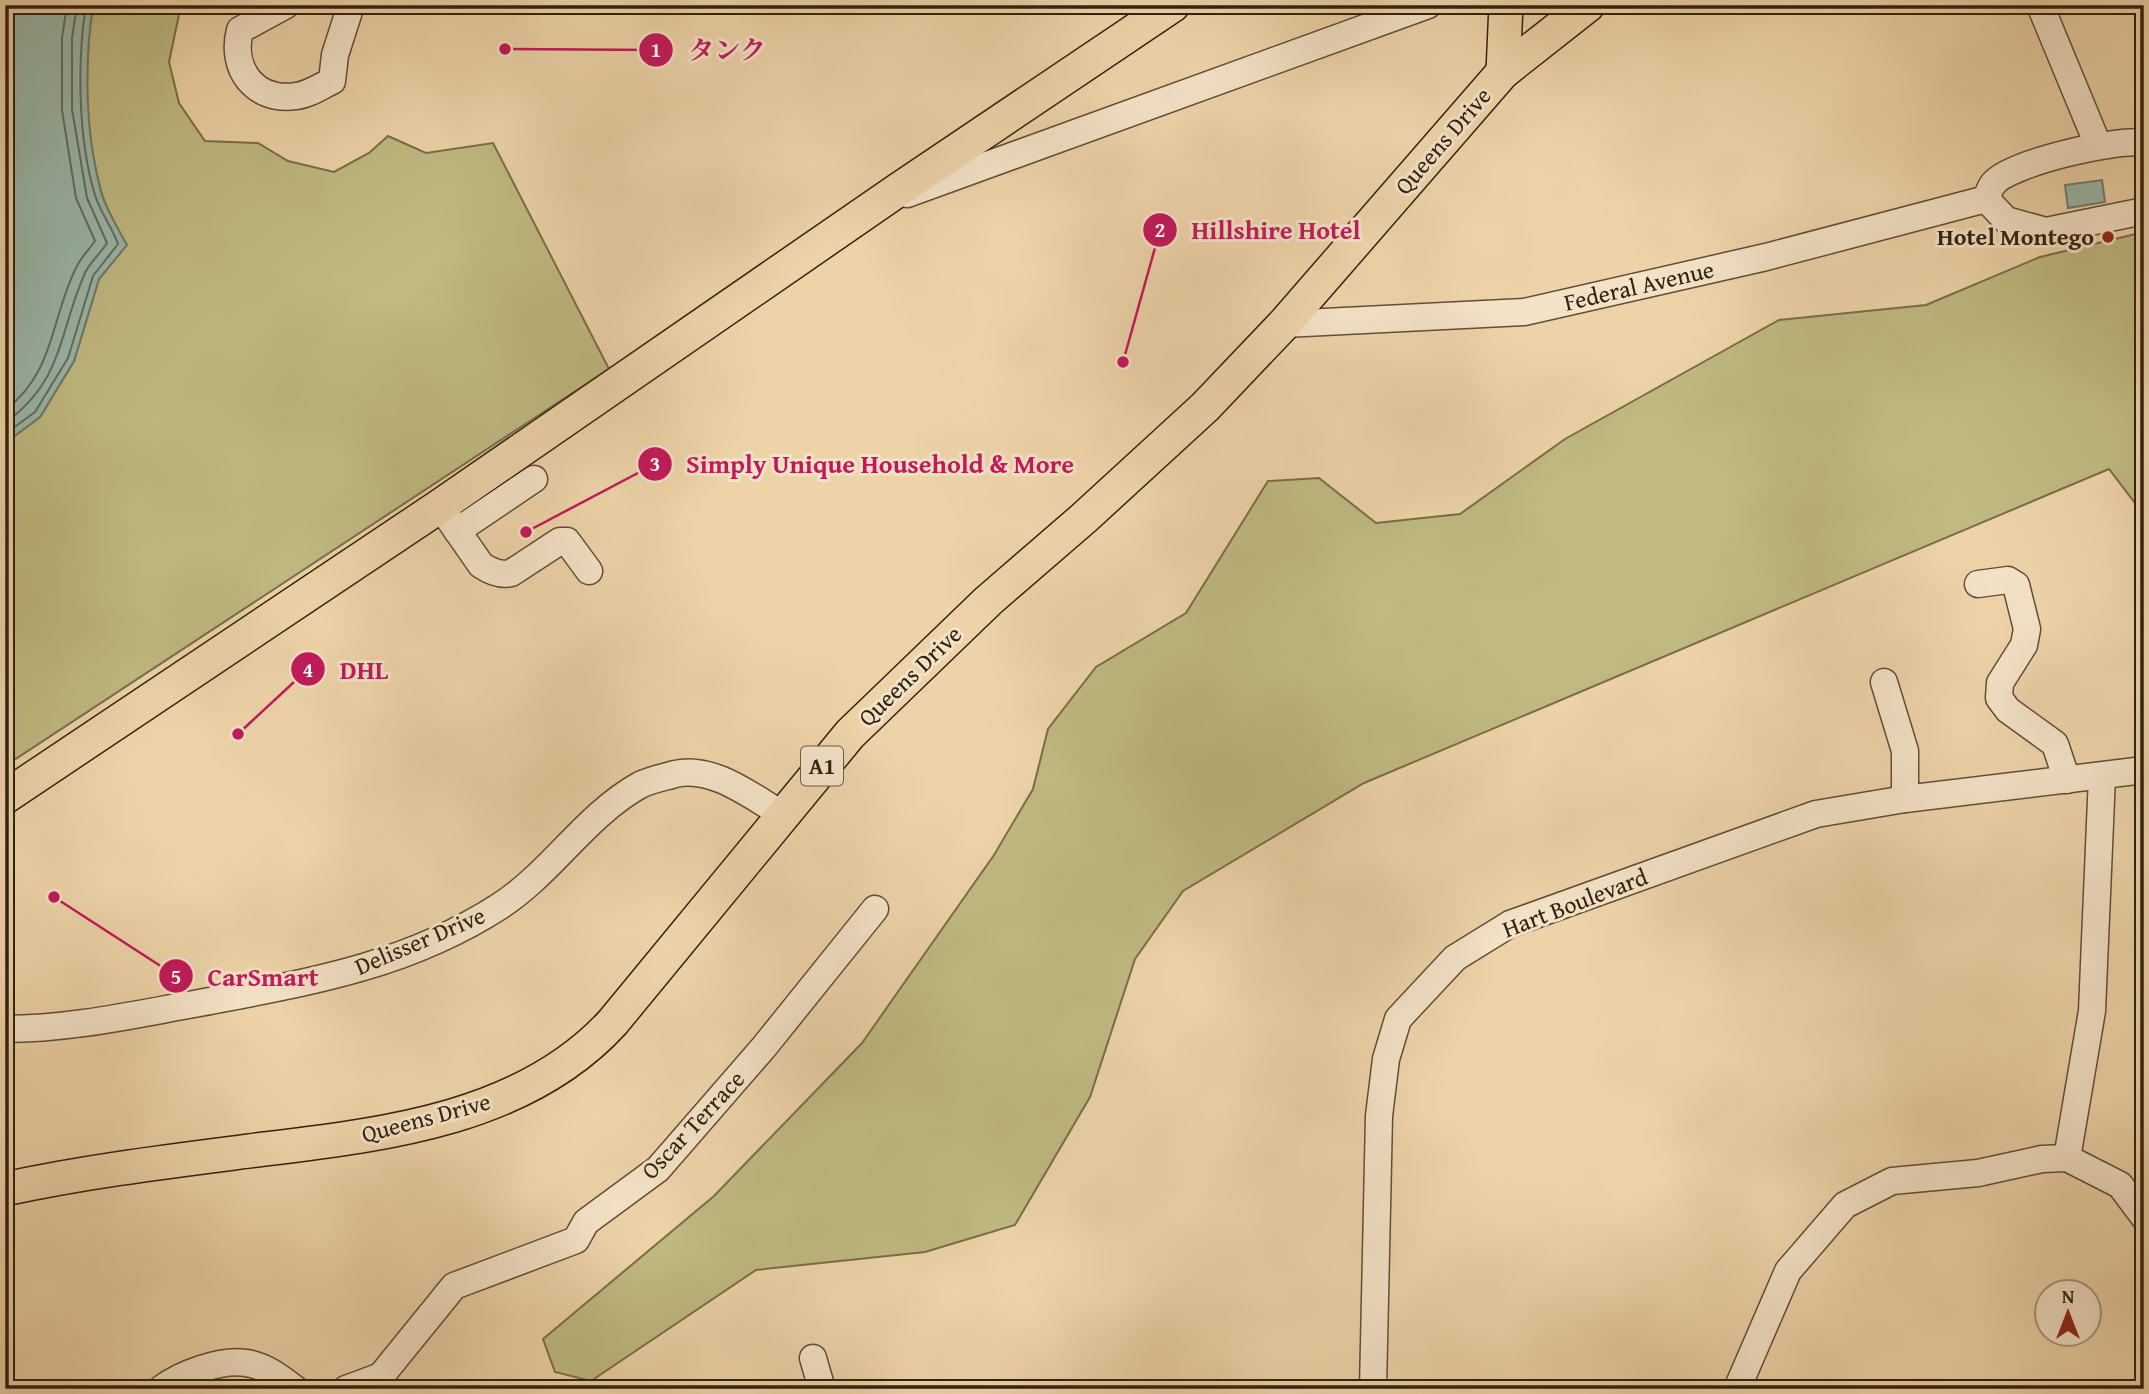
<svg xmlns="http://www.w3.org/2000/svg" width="2149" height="1394" viewBox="0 0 2149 1394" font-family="'Gentium Book Plus','Noto Serif JP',serif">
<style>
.green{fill:#c0ba82;stroke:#786e49;stroke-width:2}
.water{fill:#99b7ab;stroke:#6f7b6d;stroke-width:2}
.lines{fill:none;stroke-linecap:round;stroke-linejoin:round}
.shore{stroke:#656c5e;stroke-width:2}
.minor-casing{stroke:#604e36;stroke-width:29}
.major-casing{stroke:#312210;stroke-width:36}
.minor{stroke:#f4e2c7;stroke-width:26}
.major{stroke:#eed3a9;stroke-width:33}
.poi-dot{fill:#8f2418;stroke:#f4e2c7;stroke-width:2.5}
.labels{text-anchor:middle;stroke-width:6;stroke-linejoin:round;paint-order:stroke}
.shield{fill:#f4e2c7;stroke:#6c5c47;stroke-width:2}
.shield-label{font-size:23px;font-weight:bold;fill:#312210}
.street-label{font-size:24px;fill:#312210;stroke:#f4e2c7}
.poi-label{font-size:24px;font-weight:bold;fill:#312210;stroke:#f4e2c7;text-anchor:end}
.leader{fill:none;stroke:#c2185b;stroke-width:2.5}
.callout-dot{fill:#c2185b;stroke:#f4e2c7;stroke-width:2.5}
.mark-label{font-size:21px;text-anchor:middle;font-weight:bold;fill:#fff}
.callout-label{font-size:26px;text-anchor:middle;font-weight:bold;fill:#c2185b;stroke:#f4e2c7;stroke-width:6;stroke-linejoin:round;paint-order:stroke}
</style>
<rect width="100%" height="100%" fill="#eed3a9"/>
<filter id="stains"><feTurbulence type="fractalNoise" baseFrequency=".00286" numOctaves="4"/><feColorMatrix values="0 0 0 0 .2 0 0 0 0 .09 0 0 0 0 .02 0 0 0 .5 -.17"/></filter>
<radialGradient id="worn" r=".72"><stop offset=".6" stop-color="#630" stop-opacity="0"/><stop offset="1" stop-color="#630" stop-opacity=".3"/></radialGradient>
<g class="green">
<path d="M93,5h88l-12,57 10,41 26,38 53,2 30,18 46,11 35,-19 19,-17 38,17 67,-10 116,226 -604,397v-323l35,-26 34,-56 25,-82 27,-34c-8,-17 -20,-35 -25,-54 -16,-59 -17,-125 -8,-186z"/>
<path d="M2144,232v283l-35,-46 -745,314 -181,108 -48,68 -45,138 -75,128 -90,27 -169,18 -165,111 -36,-9 -12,-33 171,-143 148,-153 132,-188 39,-66 15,-60 48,-62 90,-54 82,-132 51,-3 57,45 84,-9 105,-75 214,-119 147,-15 114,-48z"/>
</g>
<g class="water">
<path d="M5,5h88c-9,60 -8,127 8,187 5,18 17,36 26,53l-28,34 -25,82 -34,56 -35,26z"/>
<path d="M2102,180l3,22 -37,6 -3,-23z"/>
</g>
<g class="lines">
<g class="shore">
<path d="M5,410c50,-37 46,-93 71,-142 4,-10 13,-18 19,-27l-19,-43 -14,-88v-72l5,-33"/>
<path d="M5,423c60,-44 53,-90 80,-150 5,-11 16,-20 22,-30l-20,-45 -15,-89v-71l5,-33"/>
<path d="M5,434l30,-22 33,-54 25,-82 25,-32c-6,-17 -18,-32 -23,-49 -17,-55 -18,-134 -9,-190"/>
</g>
<g class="minor-casing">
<g id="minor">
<path d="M286,5l-46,25c-10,38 14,72 56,66 12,-1 25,-10 36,-15l3,-26 16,-50"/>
<path d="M2040,5l58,140"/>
<path d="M2144,143c-26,-5 -135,20 -151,41 -3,4 -5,10 -7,15l20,21 40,11 98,-20"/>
<path d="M907,194l521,-189"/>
<path d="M1284,324l240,-12 242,-55 220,-58"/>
<path d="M440,506l41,59c9,6 19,11 30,8l49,-32h7l22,30"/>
<path d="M457,531l77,-52"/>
<path d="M1978,584l30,-4 8,5 11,44 -3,16 -24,38 -1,15 9,12 47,34 12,36"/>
<path d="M1884,682l21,69v48"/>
<path d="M5,1029c64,0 127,-14 189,-25 109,-21 210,-36 306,-98 52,-34 86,-91 140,-121 10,-5 25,-8 35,-11 38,-9 77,23 107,40"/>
<path d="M2067,1158l25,-147 10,-235"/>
<path d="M813,1358l9,31"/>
<path d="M161,1389c20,-15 60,-30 85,-26 18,2 35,15 49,26"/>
<path d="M346,1389l35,-13 73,-90 122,-46 10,-18 72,-53 106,-122 111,-138"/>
<path d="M1373,1389l6,-273 7,-57 12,-40 57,-61 55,-34 306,-110 89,-15 239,-29"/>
<path d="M1737,1389l51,-118 57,-66 47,-24 86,-8 64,-14 25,-1 53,27 24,32"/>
</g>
</g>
<g class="major-casing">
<g id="major">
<path d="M1503,72l3,-67"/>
<path d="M5,797l435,-291 458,-316 275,-185"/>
<path d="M5,1189c78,-17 158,-27 236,-37 129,-16 279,-28 372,-130l237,-288 138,-133 96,-83 121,-111 79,-83 219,-252 85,-67"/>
</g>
</g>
<use href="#minor" class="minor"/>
<use href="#major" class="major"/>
</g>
<circle class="poi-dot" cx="2108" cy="237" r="7"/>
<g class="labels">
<rect class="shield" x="801" y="746.5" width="42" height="39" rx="5"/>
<g class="shield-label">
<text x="822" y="774">A1</text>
</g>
<g class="street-label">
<text transform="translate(1443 141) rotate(-49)" y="8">Queens Drive</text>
<text transform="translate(1639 286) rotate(-13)" y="8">Federal Avenue</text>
<text transform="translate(910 676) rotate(-44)" y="8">Queens Drive</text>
<text transform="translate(1575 903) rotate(-21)" y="8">Hart Boulevard</text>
<text transform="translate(420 941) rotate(-23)" y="8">Delisser Drive</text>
<text transform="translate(426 1118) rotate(-15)" y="8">Queens Drive</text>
<text transform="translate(693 1125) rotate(-47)" y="8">Oscar Terrace</text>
</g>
<g class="poi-label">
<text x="2094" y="245">Hotel Montego</text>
</g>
</g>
<path class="leader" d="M505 49L656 50M1123 362L1160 230M526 532L655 464M238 734L308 669M54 897L176 976"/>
<g class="callout-dot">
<circle cx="505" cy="49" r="7"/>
<circle cx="1123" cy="362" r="7"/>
<circle cx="526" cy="532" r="7"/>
<circle cx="238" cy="734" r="7"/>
<circle cx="54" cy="897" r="7"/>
<circle cx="656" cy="50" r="18"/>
<circle cx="1160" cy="230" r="18"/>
<circle cx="655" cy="464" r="18"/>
<circle cx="308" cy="669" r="18"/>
<circle cx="176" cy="976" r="18"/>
</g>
<g class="mark-label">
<text x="656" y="57">1</text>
<text x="1160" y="237">2</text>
<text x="655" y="471">3</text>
<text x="308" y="677">4</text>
<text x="176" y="984">5</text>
</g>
<g class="callout-label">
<text x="727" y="59">タンク</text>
<text x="1276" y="239">Hillshire Hotel</text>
<text x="880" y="473">Simply Unique Household &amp; More</text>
<text x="364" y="679">DHL</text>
<text x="263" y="986">CarSmart</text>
</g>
<rect width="2149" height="1394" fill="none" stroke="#eed3a9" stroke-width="28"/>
<rect x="7" y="7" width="2135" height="1380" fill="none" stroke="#312210" stroke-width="3.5"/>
<rect x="14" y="14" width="2121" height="1366" fill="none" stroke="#312210" stroke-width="2"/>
<g transform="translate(2068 1313)"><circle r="33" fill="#f4e2c7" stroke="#a6957e" stroke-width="2"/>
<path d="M0-5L12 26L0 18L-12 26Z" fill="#8f2418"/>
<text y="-10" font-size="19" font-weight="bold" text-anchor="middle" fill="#312210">N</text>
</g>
<rect width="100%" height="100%" filter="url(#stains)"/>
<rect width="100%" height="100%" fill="url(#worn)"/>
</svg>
